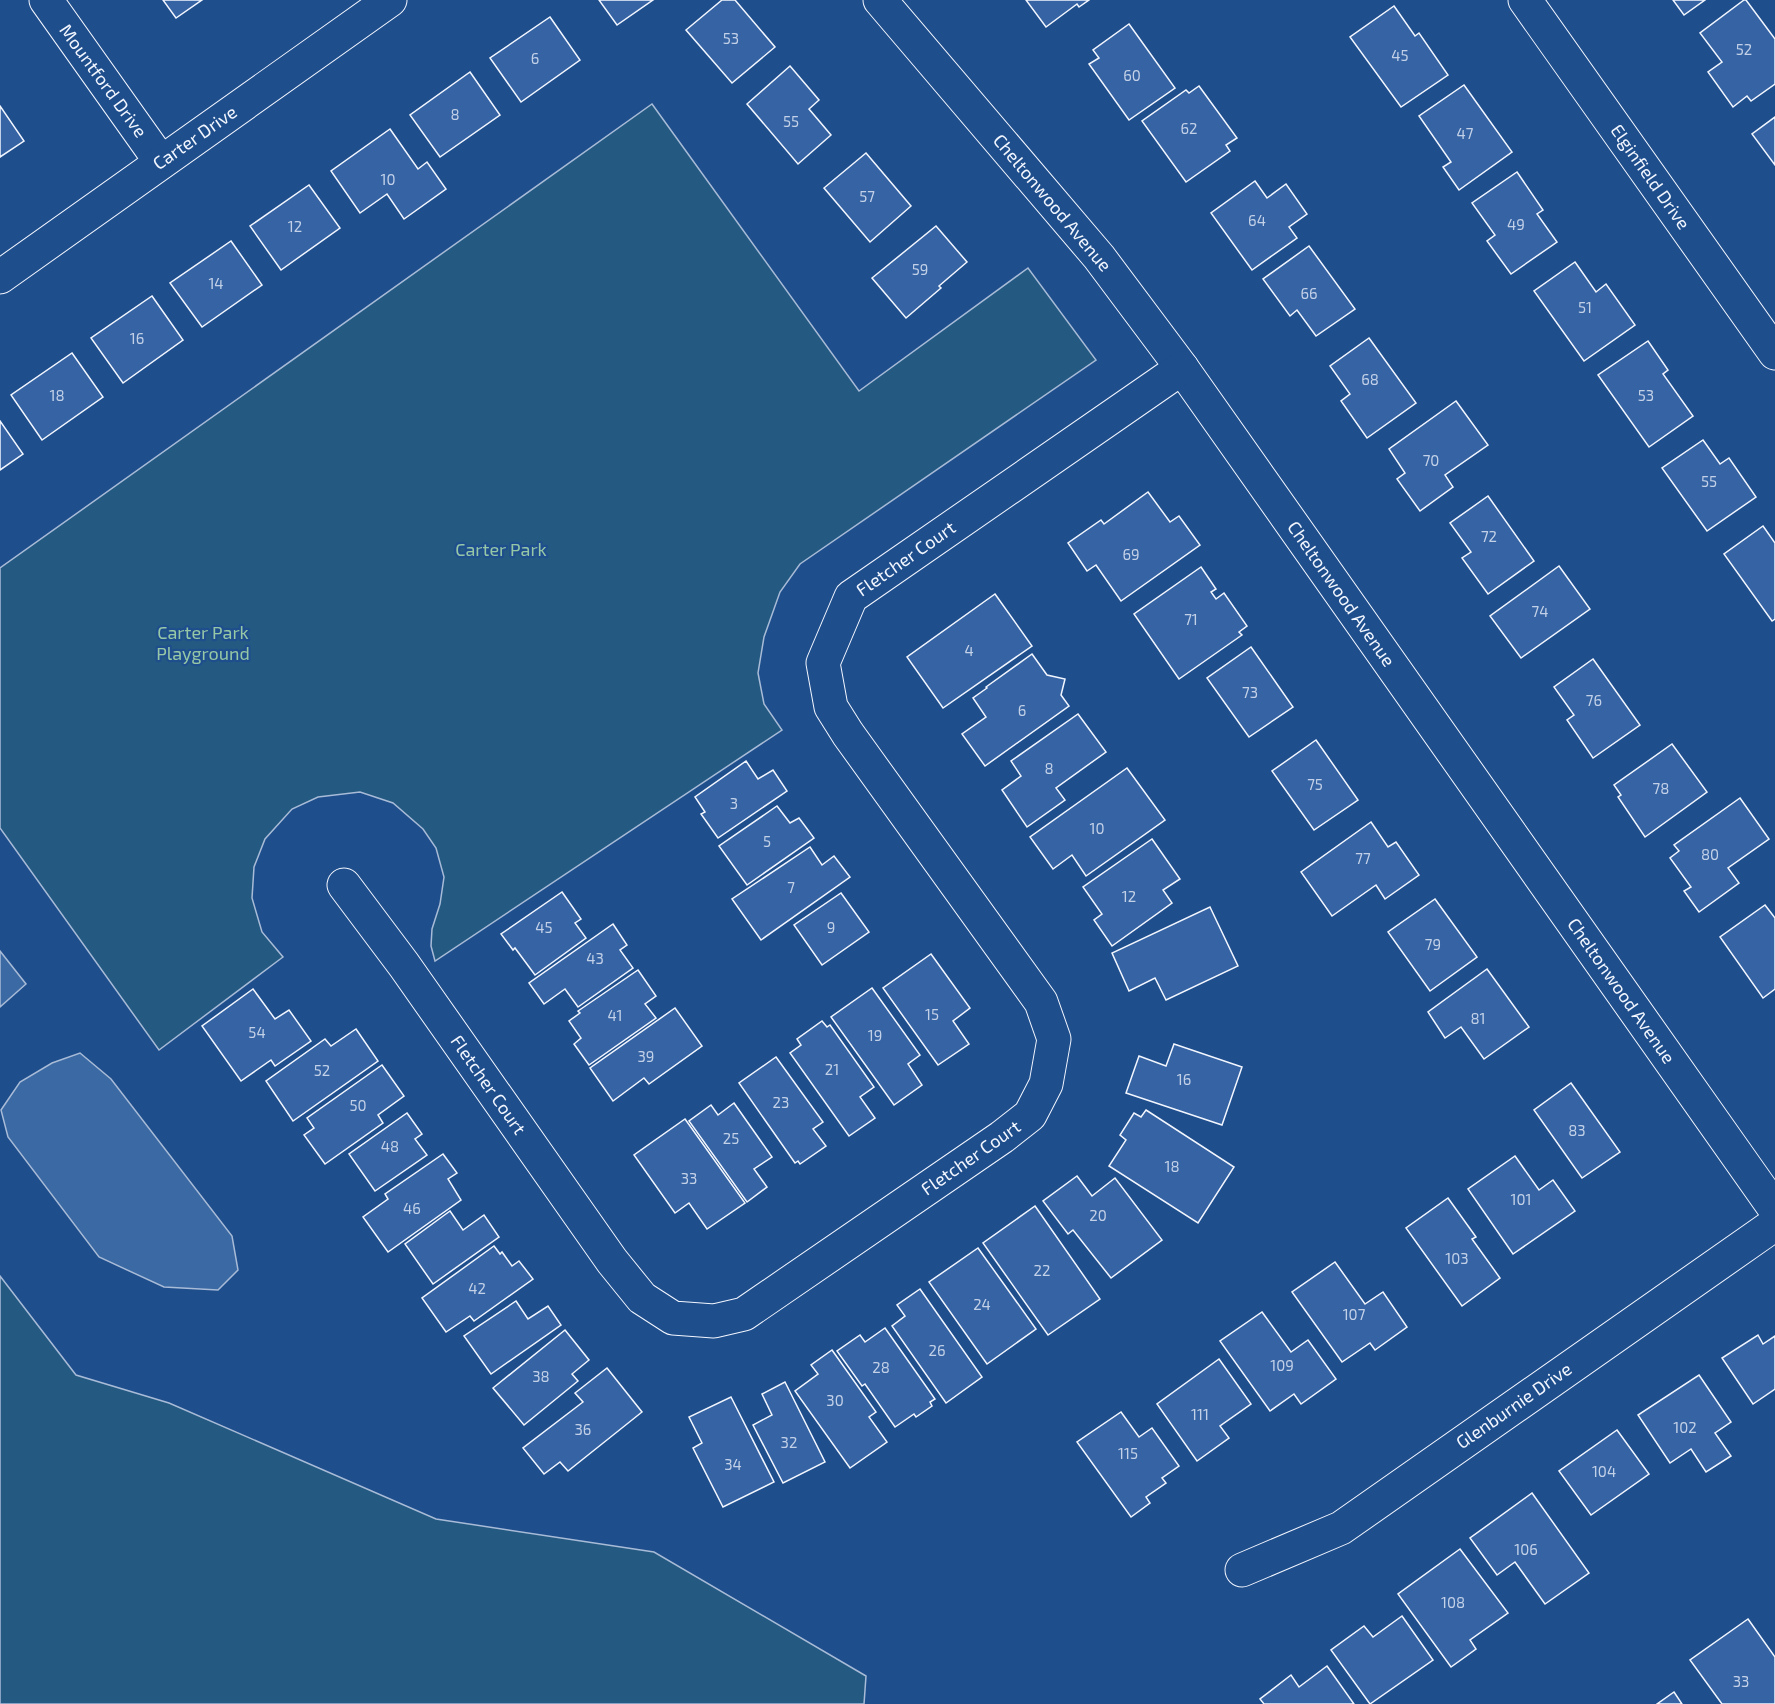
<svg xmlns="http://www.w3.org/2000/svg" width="1775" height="1704" viewBox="0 0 1775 1704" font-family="'Exo 2',sans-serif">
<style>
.green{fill:#245a82;stroke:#a8bbd7;stroke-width:1.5}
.water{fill:#3b69a3;stroke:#a8bbd7;stroke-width:1.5}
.building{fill:#3563a3;stroke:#f2f6ff;stroke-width:1.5}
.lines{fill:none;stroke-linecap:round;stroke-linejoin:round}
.street-casing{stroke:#f2f6ff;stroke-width:35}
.street{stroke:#1f4e8c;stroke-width:33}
.labels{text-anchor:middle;stroke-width:4.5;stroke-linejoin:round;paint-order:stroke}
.number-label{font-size:15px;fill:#c3d1e8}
.street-label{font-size:18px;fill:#f2f6ff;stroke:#1f4e8c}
.park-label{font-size:18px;fill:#97c8a6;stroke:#1f4e8c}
</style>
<rect width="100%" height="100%" fill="#1f4e8c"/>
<g class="green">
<path d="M652,104l207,287 169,-123 68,92 -296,204 -20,28 -16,45 -6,36 6,31 18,26 -347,231 -4,-15 1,-17 8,-25 4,-27 -8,-29 -13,-19 -30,-26 -33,-11 -42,5 -26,12 -27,30 -11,28 -2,31 10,34 21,25 -124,93 -159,-222v-260z"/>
<path d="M0,1276l76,99 93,28 267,116 218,33 212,124 -2,28h-864z"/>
</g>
<g class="water">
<path d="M0,951l26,33 -26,23z"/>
<path d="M80,1053l31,26 121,157 6,34 -20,20 -54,-3 -65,-30 -91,-120 -7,-27 19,-28 32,-19z"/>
</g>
<g class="building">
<path d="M163,0h39l-26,18z"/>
<path d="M599,0h54l-36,25z"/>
<path d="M722,0h13l40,47 -43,36 -46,-53z"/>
<path d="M1026,0h63l-10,7 -2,-3 -31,23z"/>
<path d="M1673,0h32l-21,15z"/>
<path d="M1744,0h2l29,39v45l-24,17 -4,-5 -14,11 -25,-35 14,-10 -22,-29z"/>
<path d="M1394,6l21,30 4,-3 29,42 -47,32 -51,-70z"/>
<path d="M550,17l30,43 -59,42 -31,-44z"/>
<path d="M1129,24l46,64 -46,32 -40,-56 10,-6 -6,-8z"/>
<path d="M790,66l29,34 -10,9 22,26 -33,29 -51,-60z"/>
<path d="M470,72l30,43 -60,42 -30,-42z"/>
<path d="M1464,85l48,67 -53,38 -16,-23 8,-5 -32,-46z"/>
<path d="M1199,86l38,52 -11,7 4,6 -44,31 -44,-61 44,-31 3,3z"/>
<path d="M0,106l24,35 -24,16z"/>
<path d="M1775,117v48l-23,-31z"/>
<path d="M390,129l28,40 9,-7 19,27 -42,30 -17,-25 -27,19 -29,-42z"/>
<path d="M866,153l45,53 -41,36 -46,-54z"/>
<path d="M1517,172l26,38 -6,4 20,28 -46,32 -24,-33 8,-6 -23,-32z"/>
<path d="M1255,181l12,17 19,-14 21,30 -18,13 8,11 -45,32 -41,-57z"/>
<path d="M309,185l31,43 -59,42 -31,-44z"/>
<path d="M936,226l31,36 -28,24 2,2 -35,30 -34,-40z"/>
<path d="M231,241l31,44 -60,42 -32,-44z"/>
<path d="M1309,246l46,63 -39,27 -19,-26 -7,6 -27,-37z"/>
<path d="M1575,262l21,30 10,-8 29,41 -51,36 -50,-70z"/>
<path d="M152,296l31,44 -60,43 -32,-45z"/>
<path d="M1369,338l47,65 -49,35 -26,-37 9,-7 -20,-28z"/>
<path d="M1648,341l20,29 -5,4 30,42 -44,31 -51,-72z"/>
<path d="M72,353l31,44 -61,43 -31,-45z"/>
<path d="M1456,401l32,44 -43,30 8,12 -33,24 -23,-32 8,-6 -16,-24z"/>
<path d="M0,421l23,33 -23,16z"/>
<path d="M1703,440l17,24 9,-6 27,39 -49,34 -45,-63z"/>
<path d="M1148,492l22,30 9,-6 21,29 -79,56 -25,-36 -9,6 -19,-28 33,-23 3,4z"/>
<path d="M1488,496l46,65 -46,33 -26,-36 9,-6 -21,-29z"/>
<path d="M1763,526l12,17v76l-3,2 -48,-67z"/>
<path d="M1559,566l31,43 -69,49 -31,-42z"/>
<path d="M1201,567l15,22 -5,3 5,7 8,-6 23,33 -8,6 3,3 -63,44 -45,-65z"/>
<path d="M995,594l37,52 -89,62 -36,-51z"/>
<path d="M1251,647l42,60 -44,30 -42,-59z"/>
<path d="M1032,654l15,21 18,4 -4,16 8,11 -84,60 -23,-32 24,-17 -13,-19 14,-10 -1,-1z"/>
<path d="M1593,659l47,66 -47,33 -26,-38 7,-5 -20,-28z"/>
<path d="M1078,714l28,38 -50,36 9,12 -38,27 -25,-37 19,-14 -10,-15z"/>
<path d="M1316,740l42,60 -44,30 -42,-59z"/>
<path d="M1672,744l35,48 -62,45 -27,-40 3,-2 -7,-10z"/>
<path d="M746,761l12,18 15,-9 14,21 -69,47 -17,-24 4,-2 -10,-15z"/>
<path d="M1127,768l38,52 -79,56 -14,-21 -19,14 -23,-32z"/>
<path d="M1740,798l29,41 -41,29 11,15 -40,29 -15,-21 7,-4 -21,-29 9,-7 -5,-6z"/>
<path d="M777,806l13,17 9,-5 15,20 -67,47 -28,-39z"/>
<path d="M1371,822l17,25 8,-5 23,33 -34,24 -9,-14 -44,31 -31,-44z"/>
<path d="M1152,839l28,40 -17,11 9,13 -60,43 -18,-26 8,-6 -19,-27z"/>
<path d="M810,847l12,18 12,-9 16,21 -89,63 -29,-41z"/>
<path d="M562,892l19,27 -6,4 11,15 -51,37 -20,-27 -2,2 -12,-16z"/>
<path d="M841,893l28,39 -47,33 -28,-40z"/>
<path d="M1435,899l42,58 -47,34 -42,-59z"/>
<path d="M1765,905l10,13v71l-12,9 -43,-61z"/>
<path d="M1210,907l28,59 -72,34 -11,-22 -26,13 -17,-38z"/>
<path d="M613,924l14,21 -7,5 13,18 -55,39 -13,-18 -21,15 -15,-21z"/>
<path d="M931,954l39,54 -17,13 16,23 -31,21 -55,-77z"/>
<path d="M1487,969l42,58 -45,32 -23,-32 -16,11 -17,-26z"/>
<path d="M638,970l18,26 -11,8 11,14 -67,47 -15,-21 7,-6 -12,-17 11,-8 -2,-2z"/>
<path d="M872,988l48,67 -12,9 14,21 -28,20 -63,-88z"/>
<path d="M253,989l22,30 14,-9 22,31 -36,25 -4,-6 -30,21 -39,-55z"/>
<path d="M675,1008l27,38 -53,38 -5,-6 -31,23 -23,-33z"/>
<path d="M822,1021l5,6 3,-2 44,62 -14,10 15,21 -26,18 -59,-83 11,-8 -4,-6z"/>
<path d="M356,1029l22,32 -85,60 -27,-40 59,-42 6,7z"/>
<path d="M1174,1044l68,23 -20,58 -96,-32 13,-37 27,10z"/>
<path d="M776,1057l47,65 -10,7 13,17 -26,18 -2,-3 -3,2 -56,-80z"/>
<path d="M382,1065l22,31 -26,19 5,8 -58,41 -21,-29 10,-7 -7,-10z"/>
<path d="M1571,1083l49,69 -38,26 -48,-68z"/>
<path d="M734,1103l38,54 -18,12 13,18 -20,15 -58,-81 22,-16 7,10z"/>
<path d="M1146,1110l88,57 -36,56 -89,-57 17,-26 -6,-5 14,-22 7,4z"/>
<path d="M407,1113l15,21 -7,5 12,16 -52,36 -26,-37z"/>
<path d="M685,1119l60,84 -38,26 -18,-26 -14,10 -41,-58z"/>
<path d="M443,1154l14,19 -9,6 13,21 -73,52 -25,-35 25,-18 -3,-5z"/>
<path d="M1515,1156l24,34 14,-10 22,31 -62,43 -45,-65z"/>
<path d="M1077,1176l15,20 23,-18 47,62 -51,38 -38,-48 -5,4 -25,-33z"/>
<path d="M1448,1198l28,39 -4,2 28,39 -38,28 -56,-78z"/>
<path d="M1035,1206l65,93 -52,36 -65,-92z"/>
<path d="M450,1211l13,19 21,-15 15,22 -66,47 -28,-40z"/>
<path d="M494,1246l6,8 2,-2 10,14 7,-5 14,18 -59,42 -4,-5 -24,16 -24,-34z"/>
<path d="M978,1248l58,81 -49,35 -58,-82z"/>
<path d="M1335,1262l30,42 18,-12 24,35 -32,23 -5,-7 -28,19 -50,-70z"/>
<path d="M920,1289l62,88 -36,26 -54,-77 13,-10 -8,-11z"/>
<path d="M516,1301l12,18 20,-13 13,19 -70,49 -27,-38z"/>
<path d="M1262,1312l29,40 17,-12 28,39 -35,25 -7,-10 -24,17 -50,-70z"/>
<path d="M885,1328l50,71 -5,3 2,4 -16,11 -2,-3 -19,13 -30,-43 -3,2 -25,-35 23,-16 5,7z"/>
<path d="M565,1330l24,30 -17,14 6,7 -54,44 -31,-37z"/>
<path d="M1758,1335l5,9 12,-8v53l-22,15 -31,-46z"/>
<path d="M832,1350l44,62 -7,5 18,25 -37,26 -55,-77 23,-17 -7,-9z"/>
<path d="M1219,1359l32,45 -31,22 9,12 -32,23 -40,-57z"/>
<path d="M607,1368l35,44 -74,59 -8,-9 -16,12 -21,-26 60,-46 -8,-9z"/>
<path d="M1699,1375l32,47 -16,11 16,23 -25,16 -15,-23 -21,14 -32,-48z"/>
<path d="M785,1382l40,80 -42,21 -30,-58 19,-10 -10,-21z"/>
<path d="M731,1397l43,85 -51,25 -30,-59 9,-5 -13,-26z"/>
<path d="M1121,1412l18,25 13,-9 27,38 -17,12 4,5 -20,14 4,6 -19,14 -54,-75z"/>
<path d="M1617,1430l32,44 -58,41 -32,-44z"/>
<path d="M1532,1493l57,80 -44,31 -30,-42 -18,13 -27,-37z"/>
<path d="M1460,1549l48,64 -38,27 6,9 -25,18 -53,-73z"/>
<path d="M1402,1616l31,44 -63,44 -39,-54 33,-24 9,11z"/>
<path d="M1748,1619l27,38v47h-53l-32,-44z"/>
<path d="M1327,1666l27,38h-90l-4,-5 31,-24 8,12z"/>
<path d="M1674,1692l8,12h-25z"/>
</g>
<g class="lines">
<g class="street-casing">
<g id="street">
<path d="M46,0l115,162"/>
<path d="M880,0l219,257 83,111 593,841"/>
<path d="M1525,0l250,353"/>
<path d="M0,277l390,-277"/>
<path d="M344,885l60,80 208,296 30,37 31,20 41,3 30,-7 258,-177 28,-22 16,-31 8,-45 -13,-37 -193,-268 -17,-27 -8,-44 28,-66 331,-229"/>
<path d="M1242,1570l99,-42 434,-304"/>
</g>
</g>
<use href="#street" class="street"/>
</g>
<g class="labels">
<g class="number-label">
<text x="731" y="44">53</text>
<text x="1744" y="55">52</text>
<text x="1400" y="61">45</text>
<text x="535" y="64">6</text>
<text x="1132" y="81">60</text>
<text x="455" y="120">8</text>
<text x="791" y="127">55</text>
<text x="1189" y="134">62</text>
<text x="1465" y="139">47</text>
<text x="388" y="185">10</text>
<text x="867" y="202">57</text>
<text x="1257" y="226">64</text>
<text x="1516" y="230">49</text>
<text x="295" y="232">12</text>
<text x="920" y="275">59</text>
<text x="216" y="289">14</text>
<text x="1309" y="299">66</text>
<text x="1585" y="313">51</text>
<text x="137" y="344">16</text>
<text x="1370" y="385">68</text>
<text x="57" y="401">18</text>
<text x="1646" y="401">53</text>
<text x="1431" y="466">70</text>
<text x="1709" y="487">55</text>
<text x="1489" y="542">72</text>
<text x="1131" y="560">69</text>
<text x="1540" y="617">74</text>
<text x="1191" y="625">71</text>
<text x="969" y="656">4</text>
<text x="1250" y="698">73</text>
<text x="1594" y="706">76</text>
<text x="1022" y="716">6</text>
<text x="1049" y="774">8</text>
<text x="1315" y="790">75</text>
<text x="1661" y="794">78</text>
<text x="734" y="809">3</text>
<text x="1097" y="834">10</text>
<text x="767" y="847">5</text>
<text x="1710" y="860">80</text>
<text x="1363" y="864">77</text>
<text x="791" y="893">7</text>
<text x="1129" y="902">12</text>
<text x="544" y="933">45</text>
<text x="831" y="933">9</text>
<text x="1433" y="950">79</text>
<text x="595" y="964">43</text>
<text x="932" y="1020">15</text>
<text x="615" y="1021">41</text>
<text x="1478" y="1024">81</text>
<text x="257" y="1038">54</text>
<text x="875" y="1041">19</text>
<text x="646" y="1062">39</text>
<text x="832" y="1075">21</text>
<text x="322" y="1076">52</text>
<text x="1184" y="1085">16</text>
<text x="781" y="1108">23</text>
<text x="358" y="1111">50</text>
<text x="1577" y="1136">83</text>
<text x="731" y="1144">25</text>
<text x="390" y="1152">48</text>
<text x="1172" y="1172">18</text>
<text x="689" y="1184">33</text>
<text x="1521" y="1205">101</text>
<text x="412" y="1214">46</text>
<text x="1098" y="1221">20</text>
<text x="1457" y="1264">103</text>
<text x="1042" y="1276">22</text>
<text x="477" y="1294">42</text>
<text x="982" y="1310">24</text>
<text x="1354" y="1320">107</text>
<text x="937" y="1356">26</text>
<text x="1282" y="1371">109</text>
<text x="881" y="1373">28</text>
<text x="541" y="1382">38</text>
<text x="835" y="1406">30</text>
<text x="1200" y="1420">111</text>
<text x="1685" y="1433">102</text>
<text x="583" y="1435">36</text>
<text x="789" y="1448">32</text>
<text x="1128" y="1459">115</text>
<text x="733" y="1470">34</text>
<text x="1604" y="1477">104</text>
<text x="1526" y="1555">106</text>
<text x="1453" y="1608">108</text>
<text x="1741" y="1687">33</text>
</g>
<g class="street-label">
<text transform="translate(103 81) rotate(54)" y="6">Mountford Drive</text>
<text transform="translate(195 138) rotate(-35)" y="6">Carter Drive</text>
<text transform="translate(1650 177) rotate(55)" y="6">Elginfield Drive</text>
<text transform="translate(1052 203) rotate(50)" y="6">Cheltonwood Avenue</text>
<text transform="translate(906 559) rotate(-35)" y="6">Fletcher Court</text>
<text transform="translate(1341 594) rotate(55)" y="6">Cheltonwood Avenue</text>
<text transform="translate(1621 991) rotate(55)" y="6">Cheltonwood Avenue</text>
<text transform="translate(488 1085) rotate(55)" y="6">Fletcher Court</text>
<text transform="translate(971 1158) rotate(-35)" y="6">Fletcher Court</text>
<text transform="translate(1514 1406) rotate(-35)" y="6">Glenburnie Drive</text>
</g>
<g class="park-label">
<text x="501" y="556">Carter Park</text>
<text x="203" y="639">Carter Park<tspan x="203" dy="21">Playground</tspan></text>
</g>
</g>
</svg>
